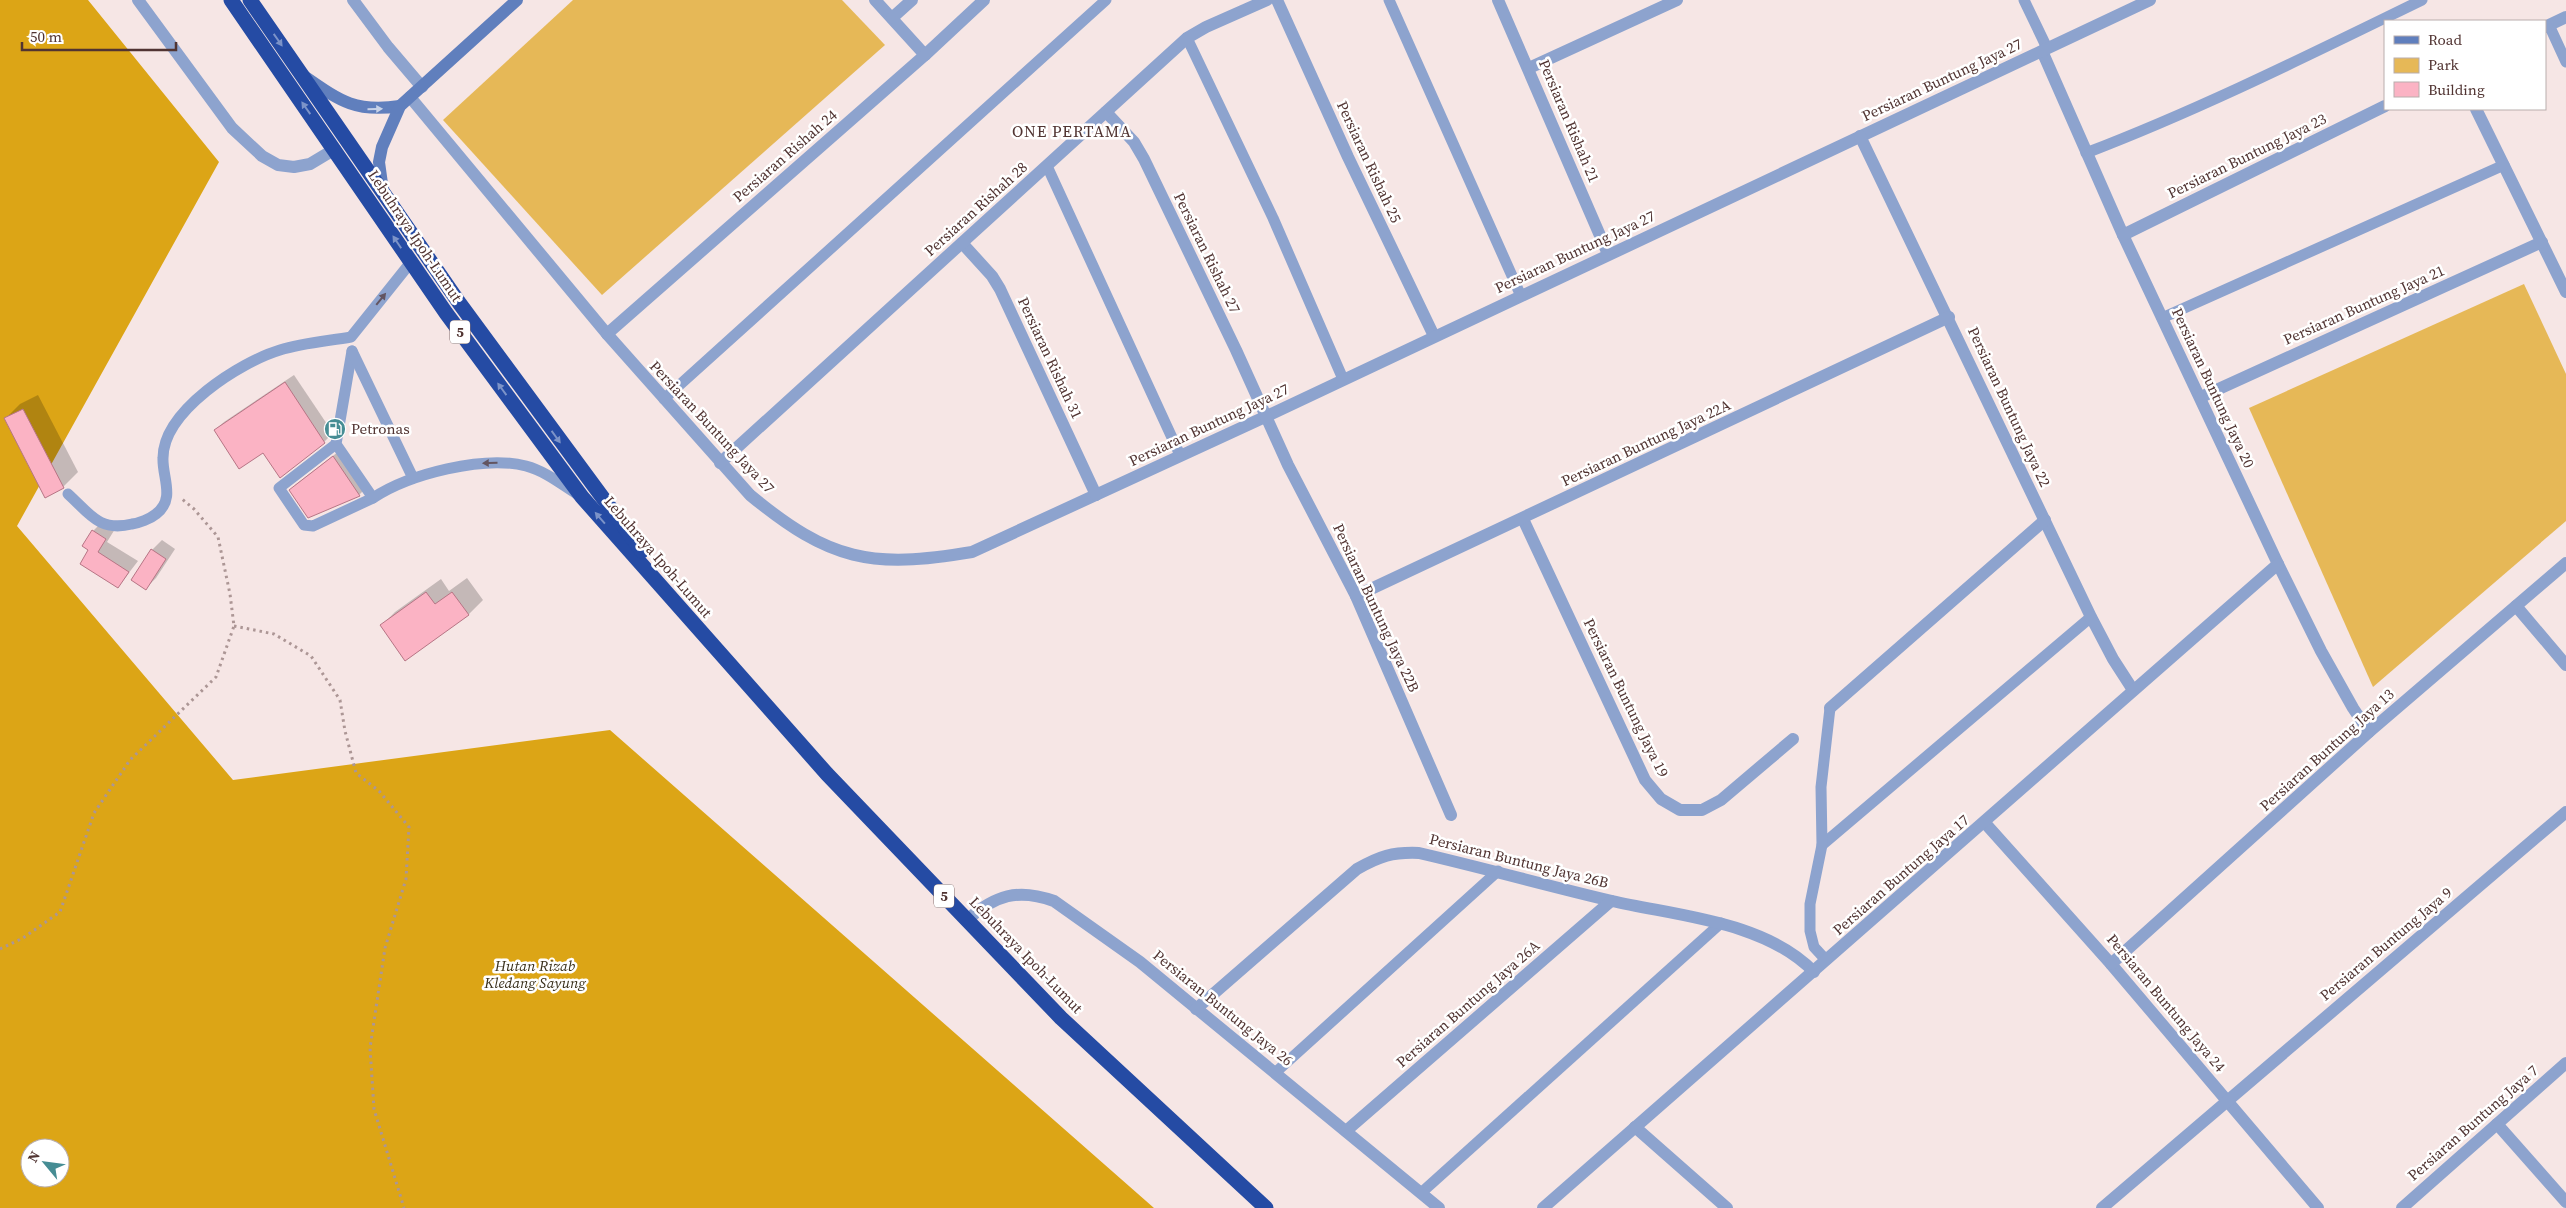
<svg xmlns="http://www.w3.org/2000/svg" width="2566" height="1208" viewBox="0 0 2566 1208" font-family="'Source Serif 4',serif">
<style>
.green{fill:#e6b857}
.forest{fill:#dca516;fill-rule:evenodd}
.shadow{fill:#0003}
.building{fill:#fbb3c4;stroke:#b77585}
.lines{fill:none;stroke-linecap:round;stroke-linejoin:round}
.path{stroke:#ac9695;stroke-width:3;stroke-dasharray:2.5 4;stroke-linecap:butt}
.lane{stroke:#8da3ce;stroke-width:11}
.street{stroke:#8da3ce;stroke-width:12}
.secondary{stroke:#607fbd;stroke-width:12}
.highway{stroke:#254ba4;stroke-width:15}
.oneway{fill:#7c93c8}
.oneway2{fill:#c7d2e8}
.oneway3{fill:#635561}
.labels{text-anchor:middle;stroke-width:5;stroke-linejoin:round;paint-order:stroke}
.shield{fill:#fff;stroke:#857170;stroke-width:1}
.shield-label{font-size:14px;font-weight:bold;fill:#513432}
.street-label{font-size:15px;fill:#513432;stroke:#fff}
.poi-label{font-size:15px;fill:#513432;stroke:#fff;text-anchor:start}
.park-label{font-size:15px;font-style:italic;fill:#392f1a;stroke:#fff}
.neighbourhood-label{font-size:16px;letter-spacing:1px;fill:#513432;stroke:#fff}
</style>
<rect width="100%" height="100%" fill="#f6e6e5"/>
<g class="green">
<path d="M573,0h269l43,45 -283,250 -159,-175z"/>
<path d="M2524,284l42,90v147l-193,166 -124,-279z"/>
</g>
<path class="forest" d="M0,0h88l131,162 -202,364 216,254 377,-50 544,478h-1154zM30,1148h30v30h-30z"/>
<g class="shadow">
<path d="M294,375l39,58 -9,9 -60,9 -49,-21 9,-8z"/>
<path d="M38,395l40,77 -15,15 -58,-68 15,-15z"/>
<path d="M338,452l26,38 -5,5 -50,21 -14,-31z"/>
<path d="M103,521l12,8 -8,13 31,19 -20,26 -28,-37 3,-19z"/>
<path d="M162,540l13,9 -19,29 -10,10 6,-38z"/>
<path d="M467,578l16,22 -14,14 -64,45 -24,-33 14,-14 46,-33 8,12z"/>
</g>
<g class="building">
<path d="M285,382l40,61 -45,35 -17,-25 -24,16 -25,-39z"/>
<path d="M23,409l41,79 -19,10 -41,-80z"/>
<path d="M333,456l27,40 -52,22 -19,-28z"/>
<path d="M92,530l14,9 -8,13 31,20 -11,16 -38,-24 8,-14 -6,-4z"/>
<path d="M151,549l15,10 -20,31 -15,-10z"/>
<path d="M426,592l9,12 17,-12 17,23 -64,46 -25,-36z"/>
</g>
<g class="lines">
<g class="path">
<path d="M234,626l40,8 37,22 29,44 5,31 11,42 23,18 30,36 -3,52 -21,69 -15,100 4,61 30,99"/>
<path d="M0,949l23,-11 37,-26 34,-99 36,-53 86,-83 18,-51 -4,-32 -12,-57 -24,-28 -12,-10"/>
</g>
<g class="lane">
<path d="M1389,0l132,296"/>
<path d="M2024,0l23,48"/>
<path d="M2549,25l17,37"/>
<path d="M1187,38l86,180 70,161"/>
<path d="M2086,153c115,-44 225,-99 336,-153"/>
<path d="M1047,166l133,289"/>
<path d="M2162,318l342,-153"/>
<path d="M352,351l-16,93 37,54c36,-24 111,-43 153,-32 19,5 35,18 51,28"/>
<path d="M352,351l61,127"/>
<path d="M664,399l442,-399"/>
<path d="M336,444l-57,44 25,37 9,1 60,-28"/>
<path d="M68,494c22,20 31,38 64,30 7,-1 18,-5 24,-10 20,-15 6,-37 7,-56 0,-47 77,-96 117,-108 22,-7 48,-9 71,-13l60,-75"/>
<path d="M1822,845l269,-228"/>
<path d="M1826,960l-12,-13 -4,-16v-27l12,-59 -1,-58 9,-79"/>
<path d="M1276,1072l222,-201"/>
<path d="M1421,1193l300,-270"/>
</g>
<g class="street">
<path d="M138,0l94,128 30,28 16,9 16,2 16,-3 25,-15"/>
<path d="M353,0l35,47 34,40"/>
<path d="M875,0l50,55"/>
<path d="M1277,0l71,157 86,179"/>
<path d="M1498,0l110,254"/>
<path d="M892,18l20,-18"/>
<path d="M2545,27l21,-10"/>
<path d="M2042,51l81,184 155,329 43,87 32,57 16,24"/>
<path d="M1529,68l148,-68"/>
<path d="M410,97l197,237 143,161c80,66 121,74 222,57l295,-136 883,-416"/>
<path d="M2476,109l90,183"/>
<path d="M1106,112l28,30 10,17 92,191 52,115 68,131 95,219"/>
<path d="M1860,136l231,481 22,42 20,31"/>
<path d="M2123,235l262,-129"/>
<path d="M962,243l30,33 8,13 96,206"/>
<path d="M607,334l318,-279 59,-55"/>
<path d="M2201,397l341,-155"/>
<path d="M720,463l467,-425 19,-11 61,-27"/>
<path d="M1523,519l122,261 16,19 19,11h22l19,-10 72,-61"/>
<path d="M1356,596l593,-279"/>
<path d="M2516,606l50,59"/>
<path d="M1830,708l215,-188"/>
<path d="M1985,823l126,141 207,244"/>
<path d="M967,920c28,-25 51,-32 87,-19l86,61 299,246"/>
<path d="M2111,964l258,-232 197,-169"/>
<path d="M1196,1009l161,-140c23,-13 35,-17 62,-16 65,15 129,33 193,48 65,15 153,20 202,71"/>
<path d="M2497,1124l69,78"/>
<path d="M1635,1127l92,81"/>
<path d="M1346,1131l265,-230"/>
<path d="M1543,1208l735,-644"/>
<path d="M2102,1208l464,-396"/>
<path d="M2402,1208l164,-145"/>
</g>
<g class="secondary">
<path d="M304,76c36,25 52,37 96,30"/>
<path d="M383,191l-4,-29 3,-15 18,-41 117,-106"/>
</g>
<g class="highway">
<path d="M231,0l215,313 136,184 245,277 234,244 205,190"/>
<path d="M250,0l210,304 182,247"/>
</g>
</g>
<defs><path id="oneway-solid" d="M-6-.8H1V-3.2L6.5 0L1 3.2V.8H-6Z" transform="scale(1.25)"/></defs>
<g class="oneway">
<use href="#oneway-solid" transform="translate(278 40) rotate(55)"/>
<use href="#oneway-solid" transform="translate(306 108) rotate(-125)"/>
<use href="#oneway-solid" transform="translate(397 242) rotate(-124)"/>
<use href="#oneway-solid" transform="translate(502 389) rotate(-126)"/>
<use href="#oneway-solid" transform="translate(556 437) rotate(54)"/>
<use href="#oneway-solid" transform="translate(600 518) rotate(-131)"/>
</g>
<use class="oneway2" href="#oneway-solid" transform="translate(375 109) rotate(-1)"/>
<g class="oneway3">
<use href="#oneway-solid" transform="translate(381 299) rotate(-51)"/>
<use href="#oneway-solid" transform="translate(490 463) rotate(179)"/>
</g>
<defs>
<g id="fuel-disc" transform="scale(1.125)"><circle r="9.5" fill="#468d94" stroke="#fff"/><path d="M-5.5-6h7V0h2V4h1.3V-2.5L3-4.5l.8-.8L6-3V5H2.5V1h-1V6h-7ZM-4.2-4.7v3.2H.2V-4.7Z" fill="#fff"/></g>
</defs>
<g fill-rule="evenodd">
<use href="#fuel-disc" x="335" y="429"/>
</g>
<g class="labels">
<g class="shield">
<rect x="450" y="320.5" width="20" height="23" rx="4"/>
<rect x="934" y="884.5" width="20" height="23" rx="4"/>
</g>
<g class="shield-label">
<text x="460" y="337">5</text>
<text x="944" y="901">5</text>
</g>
<g class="street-label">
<text transform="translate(1942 80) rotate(-25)" y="5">Persiaran Buntung Jaya 27</text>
<text transform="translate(1569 121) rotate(67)" y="5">Persiaran Rishah 21</text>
<text transform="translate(785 156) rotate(-41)" y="5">Persiaran Rishah 24</text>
<text transform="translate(2247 156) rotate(-26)" y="5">Persiaran Buntung Jaya 23</text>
<text transform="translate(1369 162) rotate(65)" y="5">Persiaran Rishah 25</text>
<text transform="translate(976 209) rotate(-42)" y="5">Persiaran Rishah 28</text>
<text transform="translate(415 236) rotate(56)" y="5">Lebuhraya Ipoh-Lumut</text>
<text transform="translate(1575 252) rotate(-25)" y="5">Persiaran Buntung Jaya 27</text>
<text transform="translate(1207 253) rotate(64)" y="5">Persiaran Rishah 27</text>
<text transform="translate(2364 305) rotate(-24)" y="5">Persiaran Buntung Jaya 21</text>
<text transform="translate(1050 358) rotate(65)" y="5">Persiaran Rishah 31</text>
<text transform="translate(2213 388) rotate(65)" y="5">Persiaran Buntung Jaya 20</text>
<text transform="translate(2009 407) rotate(65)" y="5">Persiaran Buntung Jaya 22</text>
<text transform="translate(1209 425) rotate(-25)" y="5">Persiaran Buntung Jaya 27</text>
<text transform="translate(712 427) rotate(47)" y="5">Persiaran Buntung Jaya 27</text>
<text transform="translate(1646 443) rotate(-25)" y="5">Persiaran Buntung Jaya 22A</text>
<text transform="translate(658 557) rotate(49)" y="5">Lebuhraya Ipoh-Lumut</text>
<text transform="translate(1376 608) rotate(65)" y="5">Persiaran Buntung Jaya 22B</text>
<text transform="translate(1626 698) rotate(64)" y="5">Persiaran Buntung Jaya 19</text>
<text transform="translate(2327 750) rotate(-42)" y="5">Persiaran Buntung Jaya 13</text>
<text transform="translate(1519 861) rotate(14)" y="5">Persiaran Buntung Jaya 26B</text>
<text transform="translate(1901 875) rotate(-41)" y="5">Persiaran Buntung Jaya 17</text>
<text transform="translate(2386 944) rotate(-40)" y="5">Persiaran Buntung Jaya 9</text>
<text transform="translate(1026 955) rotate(46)" y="5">Lebuhraya Ipoh-Lumut</text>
<text transform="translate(2166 1003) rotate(50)" y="5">Persiaran Buntung Jaya 24</text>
<text transform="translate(1468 1004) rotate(-41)" y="5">Persiaran Buntung Jaya 26A</text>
<text transform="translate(1223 1008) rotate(39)" y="5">Persiaran Buntung Jaya 26</text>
<text transform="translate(2473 1123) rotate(-41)" y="5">Persiaran Buntung Jaya 7</text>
</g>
<g class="poi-label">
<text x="351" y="434">Petronas</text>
</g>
<g class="park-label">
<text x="535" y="971">Hutan Rizab<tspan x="535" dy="17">Kledang Sayung</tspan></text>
</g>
<g class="neighbourhood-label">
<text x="1072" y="137">ONE PERTAMA</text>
</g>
</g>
<rect x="2384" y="20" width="162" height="90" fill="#ffffff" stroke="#b9aead"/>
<rect x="2394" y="36" width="25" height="8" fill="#607fbd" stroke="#b9aead"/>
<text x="2428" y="45" font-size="15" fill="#513432">Road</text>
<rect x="2394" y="58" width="25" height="15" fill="#e6b857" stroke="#b9aead"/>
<text x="2428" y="70" font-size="15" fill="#513432">Park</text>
<rect x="2394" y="82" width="25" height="15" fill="#fbb3c4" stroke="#b9aead"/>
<text x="2428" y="95" font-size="15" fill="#513432">Building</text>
<g transform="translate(45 1163) rotate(299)"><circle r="24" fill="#ffffff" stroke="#b9aead"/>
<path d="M0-4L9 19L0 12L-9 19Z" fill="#468d94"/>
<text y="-8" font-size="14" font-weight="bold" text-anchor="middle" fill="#513432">N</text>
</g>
<path d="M22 42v8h154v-8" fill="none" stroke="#513432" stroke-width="2.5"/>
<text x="30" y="42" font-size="15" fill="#513432" stroke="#ffffff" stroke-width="4" paint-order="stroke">50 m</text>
</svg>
